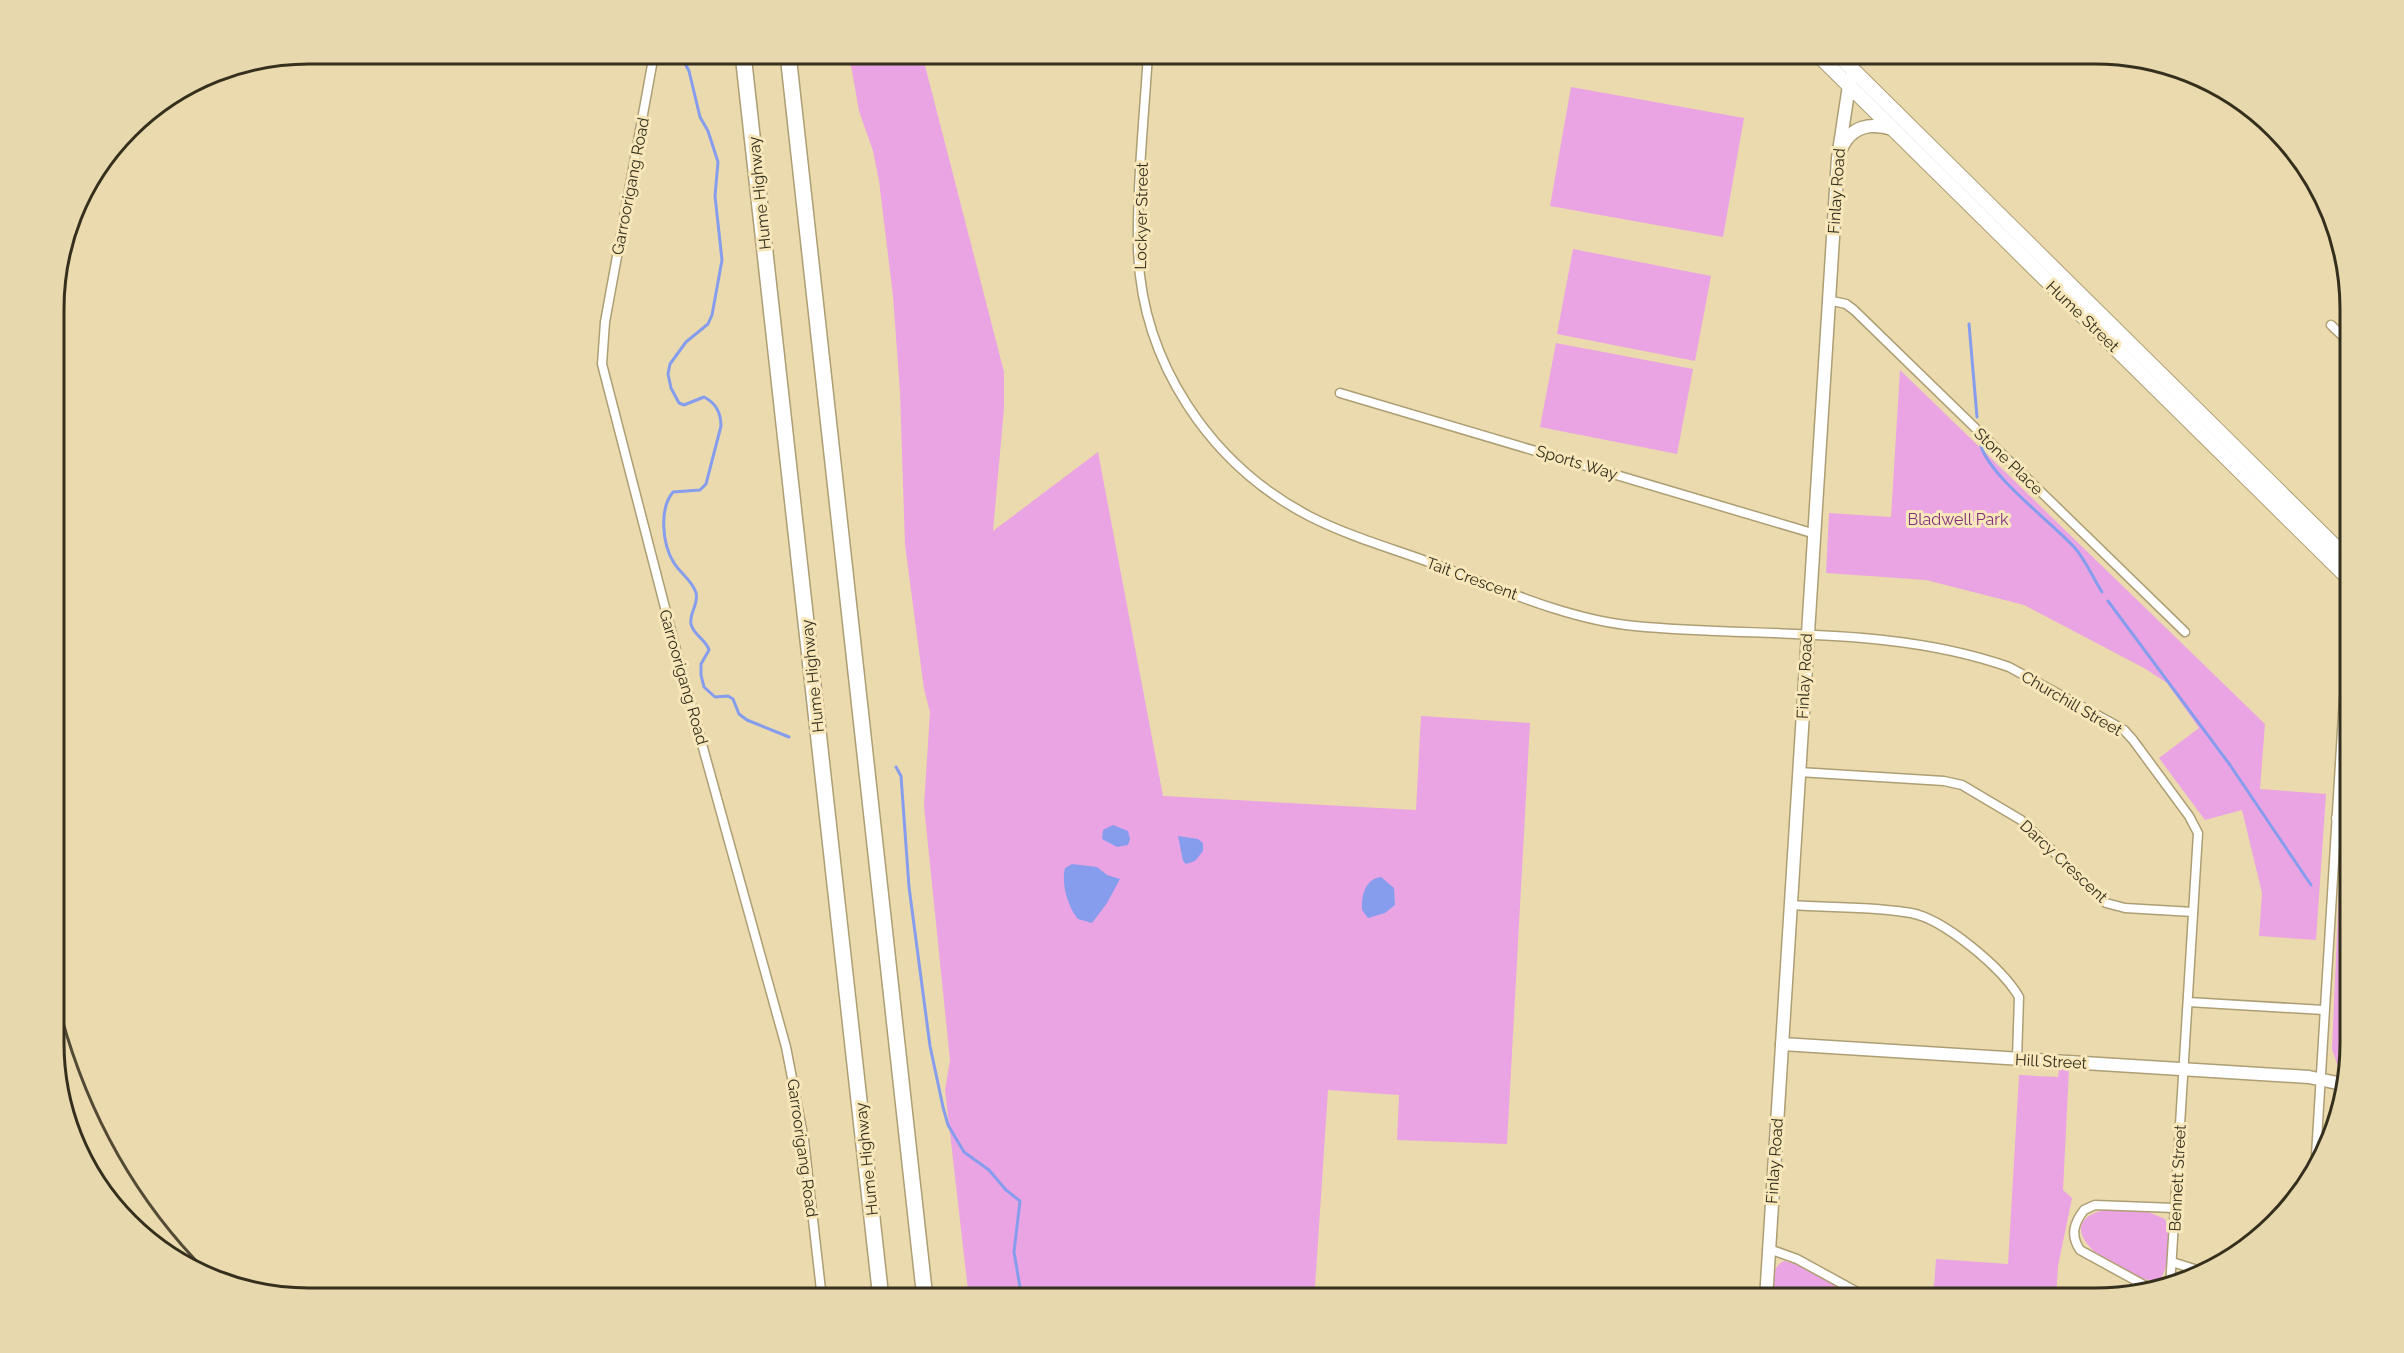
<svg xmlns="http://www.w3.org/2000/svg" width="2404" height="1353" viewBox="0 0 2404 1353" font-family="Raleway,sans-serif">
<style>
.green{fill:#eba4e3}
.water{fill:#869ded}
.lines{fill:none;stroke-linecap:round;stroke-linejoin:round}
.stream{stroke:#869ded;stroke-width:3}
.street-casing{stroke:#ad9e74;stroke-width:11}
.secondary-casing{stroke:#ad9e74;stroke-width:15}
.primary-casing{stroke:#ad9e74;stroke-width:16}
.highway-casing{stroke:#ad9e74;stroke-width:18}
.street{stroke:#fff;stroke-width:8}
.secondary{stroke:#fff;stroke-width:12}
.primary{stroke:#fff;stroke-width:14}
.highway{stroke:#fff;stroke-width:15}
.rail{stroke:#534b35;stroke-width:3}
.labels{text-anchor:middle;stroke-width:6;stroke-linejoin:round;paint-order:stroke}
.street-label{font-size:16px;fill:#352f1d;stroke:#f7e7ba}
.park-label{font-size:16px;fill:#83307d;stroke:#f7e7ba}
.rim{fill:none;stroke:#352f1d;stroke-width:3}
</style>
<rect width="100%" height="100%" fill="#eadaae"/>
<g class="green">
<path d="M849,54h73l82,318v36l-11,123 105,-79 65,344 253,14 5,-94 109,7 -23,421 -110,-4 2,-45 -71,-5 -13,197 22,12h-368l-24,-209 5,-30 -26,-254 6,-94 -6,-23 -19,-144 -5,-153 -7,-96 -14,-115 -6,-30 -14,-40z"/>
<path d="M1571,87l173,31 -21,119 -173,-31z"/>
<path d="M1573,249l138,27 -16,85 -138,-27z"/>
<path d="M1556,343l137,26 -16,85 -137,-27z"/>
<path d="M1900,370l365,354 -5,65 66,5 -10,146 -57,-4 3,-43 -20,-83 -37,10 -46,-62 40,-30 -32,-45 -23,-15 -120,-63 -98,-25 -100,-7 3,-60 62,4z"/>
<path d="M2339,888l10,6v166l-3,13 -9,-9 -5,-15z"/>
<path d="M2059,1068l10,1 -6,121 9,8 -14,68 -2,32 -123,1 3,-40 72,5 11,-189 39,2z"/>
<path d="M2104,1210l44,2 17,7c6,14 5,48 -5,60 -22,11 -124,-52 -56,-69z"/>
<path d="M1784,1261l19,5 57,33h-87c1,-14 -3,-32 11,-38z"/>
</g>
<g class="water">
<path d="M1113,825l15,6 2,8 -2,6 -11,2 -15,-8 1,-9z"/>
<path d="M1178,836l20,3 5,4v8l-8,10 -9,3 -3,-3z"/>
<path d="M1072,864l25,3 10,8 13,4 -13,24 -15,20 -14,-4c-10,-12 -17,-35 -13,-51z"/>
<path d="M1381,877l13,11 1,17 -10,8 -17,5 -6,-8c-1,-14 3,-31 19,-33z"/>
</g>
<g class="lines">
<g class="stream">
<path d="M680,54l9,17 11,46 8,14 10,31 -3,34 7,64 -10,55 -4,9 -22,18 -16,22 -2,10 3,14 8,15 5,2 20,-8c12,6 17,15 17,29l-15,58 -6,6 -27,2c-14,17 -11,52 1,71 6,10 19,18 22,30 3,11 -7,20 -5,31 2,11 15,15 18,26l-8,14v11l3,12 11,10 13,-1 5,3 6,15 8,6 42,17"/>
<path d="M1969,324l8,93"/>
<path d="M1980,441c3,31 73,82 95,107 11,13 18,30 27,44"/>
<path d="M2108,601l122,164 81,120"/>
<path d="M896,767l5,9 8,111 21,159 13,61 5,18 16,27 25,18 17,20 14,11 -6,51 8,47"/>
</g>
<g class="street-casing">
<g id="street">
<path d="M654,54l-49,268 -3,42 75,290 109,393 18,93 18,159"/>
<path d="M1148,54c-4,64 -11,130 -10,194 3,114 72,216 171,268 37,19 78,31 117,45 66,24 140,59 209,65 124,12 255,-1 374,41l101,55 14,8 9,10 56,76 9,17 -28,454"/>
<path d="M1852,69l2,-15"/>
<path d="M1828,300l18,4 8,6 331,322"/>
<path d="M2331,325l18,17"/>
<path d="M1340,393l472,140"/>
<path d="M1799,772l145,9 18,4 59,35 85,83 19,5 68,4"/>
<path d="M2336,818l13,1"/>
<path d="M1791,905c39,3 81,1 120,8 33,6 91,55 108,84l-2,62"/>
<path d="M2188,1002l136,8"/>
<path d="M2315,1172l29,-474 5,-33"/>
<path d="M1769,1249l28,10 73,40"/>
<path d="M2172,1262l32,10"/>
<path d="M2153,1290l-73,-40c-10,-15 -6,-27 4,-40l11,-5 80,3"/>
</g>
</g>
<g class="secondary-casing">
<g id="secondary">
<path d="M1841,149c10,-23 29,-27 52,-20"/>
<path d="M1782,1044l527,33 33,7"/>
<path d="M1766,1299l72,-1141 12,-79"/>
</g>
</g>
<g class="primary-casing">
<g id="primary">
<path d="M1817,54l532,525"/>
<path d="M1837,54l512,506"/>
</g>
</g>
<g class="highway-casing">
<g id="highway">
<path d="M743,54l138,1245"/>
<path d="M788,54l137,1245"/>
</g>
</g>
<use href="#street" class="street"/>
<use href="#secondary" class="secondary"/>
<use href="#primary" class="primary"/>
<use href="#highway" class="highway"/>
<path class="rail" d="M56,996c26,107 77,204 157,282"/>
</g>
<g class="labels">
<g class="street-label">
<text transform="translate(630 186) rotate(-79)" y="6">Garroorigang Road</text>
<text transform="translate(1836 191) rotate(-86)" y="6">Finlay Road</text>
<text transform="translate(759 193) rotate(-96)" y="6">Hume Highway</text>
<text transform="translate(1141 216) rotate(-89)" y="6">Lockyer Street</text>
<text transform="translate(2083 316) rotate(44)" y="6">Hume Street</text>
<text transform="translate(2009 461) rotate(44)" y="6">Stone Place</text>
<text transform="translate(1577 462) rotate(17)" y="6">Sports Way</text>
<text transform="translate(1472 578) rotate(20)" y="6">Tait Crescent</text>
<text transform="translate(812 676) rotate(-96)" y="6">Hume Highway</text>
<text transform="translate(1804 676) rotate(-87)" y="6">Finlay Road</text>
<text transform="translate(684 677) rotate(74)" y="6">Garroorigang Road</text>
<text transform="translate(2072 703) rotate(30)" y="6">Churchill Street</text>
<text transform="translate(2064 861) rotate(43)" y="6">Darcy Crescent</text>
<text transform="translate(2051 1061) rotate(3)" y="6">Hill Street</text>
<text transform="translate(803 1148) rotate(82)" y="6">Garroorigang Road</text>
<text transform="translate(866 1159) rotate(-96)" y="6">Hume Highway</text>
<text transform="translate(1774 1161) rotate(-86)" y="6">Finlay Road</text>
<text transform="translate(2177 1178) rotate(-87)" y="6">Bennett Street</text>
</g>
<g class="park-label">
<text x="1958" y="525">Bladwell Park</text>
</g>
</g>
<path d="M0 0H2404V1353H0ZM309 64H2095A245 245 0 0 1 2340 309V1043A245 245 0 0 1 2095 1288H309A245 245 0 0 1 64 1043V309A245 245 0 0 1 309 64Z" fill="#e7d8ad" fill-rule="evenodd"/>
<path class="rim" d="M309 64H2095A245 245 0 0 1 2340 309V1043A245 245 0 0 1 2095 1288H309A245 245 0 0 1 64 1043V309A245 245 0 0 1 309 64Z"/>
</svg>
